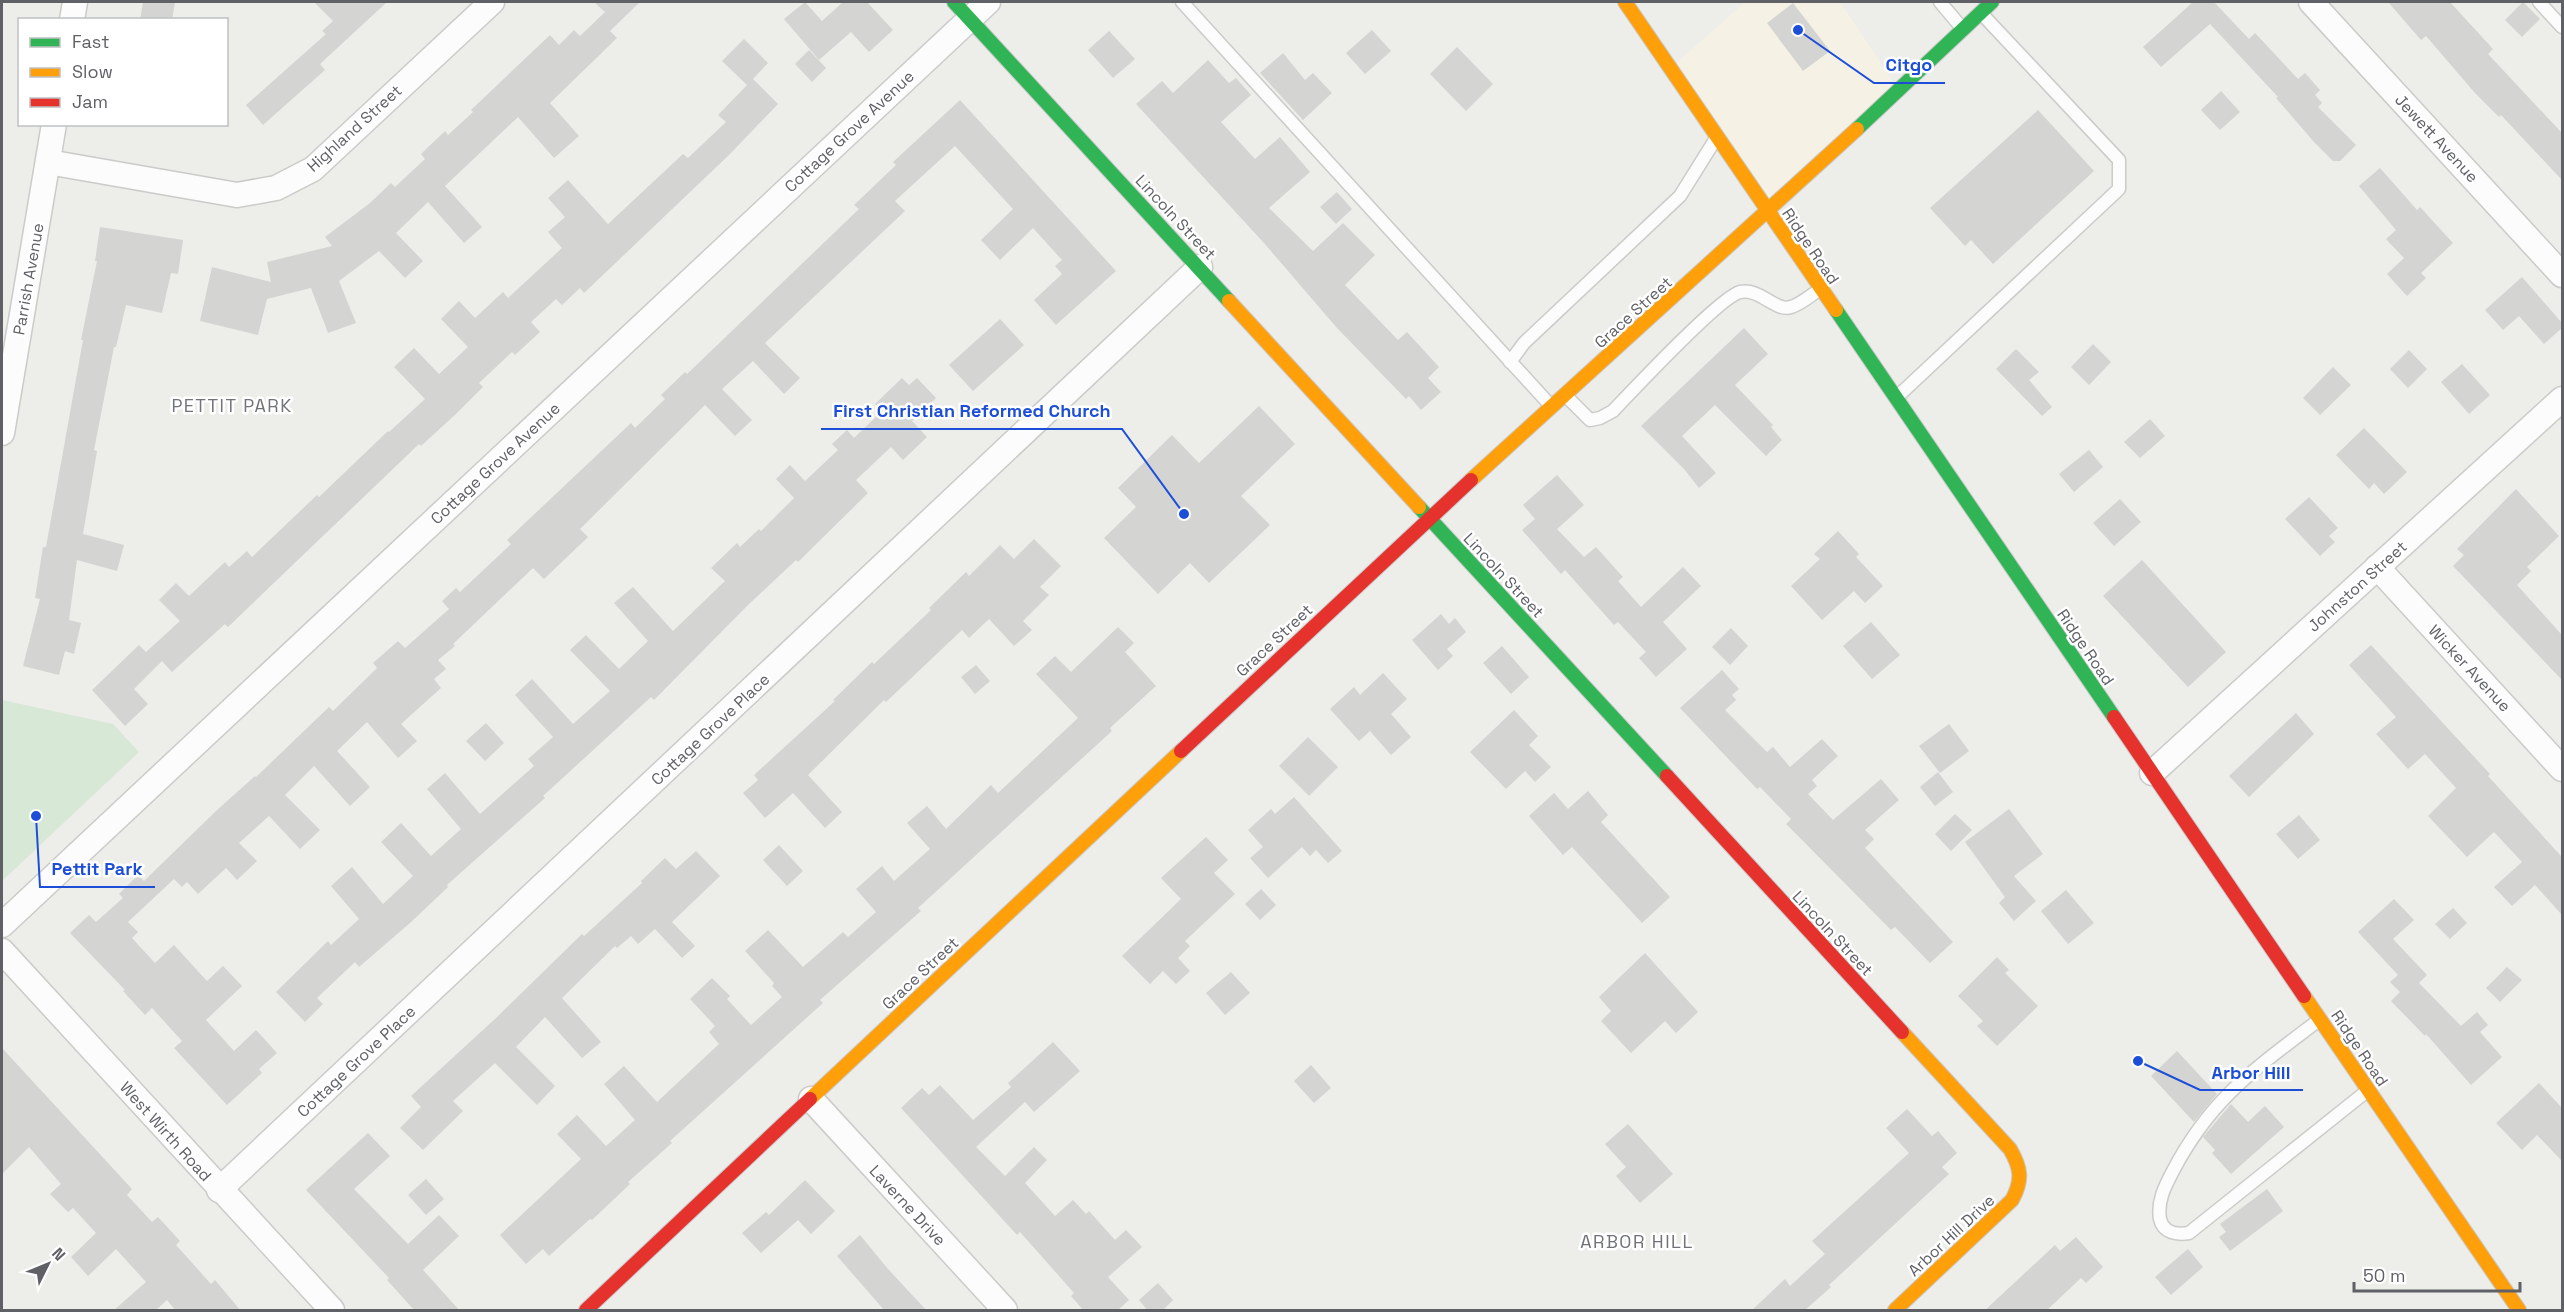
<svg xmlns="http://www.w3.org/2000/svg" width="2564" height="1312" viewBox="0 0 2564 1312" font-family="'Space Grotesk',sans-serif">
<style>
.commercial{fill:#f5f2e5}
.green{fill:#d8e8d7}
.building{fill:#d4d4d2}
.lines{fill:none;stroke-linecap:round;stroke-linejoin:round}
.lane-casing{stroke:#cbcbca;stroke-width:15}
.street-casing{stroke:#cbcbca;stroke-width:27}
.fast-casing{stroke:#c9c9ca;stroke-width:16}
.slow-casing{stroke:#c9c9ca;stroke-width:16}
.jam-casing{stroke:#c9c9ca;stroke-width:16}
.lane{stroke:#fcfcfc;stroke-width:12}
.street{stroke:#fcfcfc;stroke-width:24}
.fast{stroke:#30b455;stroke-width:14}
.slow{stroke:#ff9f0a;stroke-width:14}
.jam{stroke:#e5322d;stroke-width:14}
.labels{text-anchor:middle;stroke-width:5;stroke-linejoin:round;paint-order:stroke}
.street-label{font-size:16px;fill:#5f6166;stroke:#fff}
.neighbourhood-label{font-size:18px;letter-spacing:1.5px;fill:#707378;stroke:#fff}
.leader{fill:none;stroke:#1d4ed8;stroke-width:2}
.callout-dot{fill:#1d4ed8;stroke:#fff;stroke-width:2}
.callout-label{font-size:18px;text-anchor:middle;font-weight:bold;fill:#1d4ed8;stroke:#fff;stroke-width:5;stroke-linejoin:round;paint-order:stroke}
</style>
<rect width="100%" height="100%" fill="#edede9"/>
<path class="commercial" d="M1745,2h95l56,84 -128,119 -95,-139z"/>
<path class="green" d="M2,700l111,24 26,28 -137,129z"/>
<g class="building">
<path d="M143,2h32l-3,18h-32z"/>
<path d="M314,2h73l-67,62 5,6 -62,55 -17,-20 80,-71 -4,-3 11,-10z"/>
<path d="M594,2h46l-30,29 7,7 -67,65 29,33 -25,22 -36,-41 -73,69 37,41 -18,16 -36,-41 -32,31 27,28 -18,17 -26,-27 -40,30 17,42 -28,10 -17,-45 -44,11 -9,36 -58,-14 12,-54 59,15 -4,-20 65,-16 -7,-9 45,-34 21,-20 4,4 30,-28 -4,-5 24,-23 3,4 25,-23 -2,-2 79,-75 9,10 15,-15 6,6 25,-24z"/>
<path d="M805,2l17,19 21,-19h24l26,28 -24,22 -18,-20 -32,28 -35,-41z"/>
<path d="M2193,2h21l35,37 6,-6 43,46 7,-6 15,17 -5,5 7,8 -4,4 38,38 -16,16h-7l-19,-19 -38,-44 2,-1 -68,-73 -49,43 -18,-20z"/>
<path d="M2388,2h62l43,47 -5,5 74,79v47l-61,-65 -2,2 -24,-24 -49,-57 -5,4z"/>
<path d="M2523,2l17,17 -18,18 -17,-17z"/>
<path d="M1793,3l37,48 -27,20 -36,-48z"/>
<path d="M1372,30l19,21 -26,23 -19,-21z"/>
<path d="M1109,31l26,28 -22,19 -25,-28z"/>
<path d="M744,39l24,24 -15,16 25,25 -49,51 -145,138 -4,-5 -18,17 -6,-6 -25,23 9,10 -25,23 -3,-3 -33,31 4,4 -26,26 -36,33 -2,-2 -191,183 -3,-3 -53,48 -10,-11 -28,28 14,15 -23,22 -33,-36 47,-45 7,7 34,-31 -21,-21 17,-17 13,13 36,-34 4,5 18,-16 5,6 65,-62 2,2 69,-66 1,1 36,-33 -31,-32 20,-19 25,26 29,-27 -27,-28 18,-18 16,17 28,-26 5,6 54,-50 -14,-16 17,-15 -17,-19 20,-18 40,44 75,-70 5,4 38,-36 -8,-7 29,-30 -25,-24z"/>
<path d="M1457,47l36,37 -27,27 -36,-37z"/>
<path d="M809,50l17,18 -14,14 -17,-18z"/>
<path d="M1283,53l22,27 8,-7 19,20 -29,27 -43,-47z"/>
<path d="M1208,60l21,23 7,-5 15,17 -30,27 34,37 25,-22 30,35 -41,36 44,43 30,-28 32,32 -30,30 53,55 9,-8 32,35 -11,11 13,14 -20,18 -12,-14 -3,3 -69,-71 -73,-85 -128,-139 26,-23 11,12z"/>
<path d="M2221,91l19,21 -20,18 -19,-20z"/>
<path d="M960,100l156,171 -60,54 -22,-25 28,-26 -7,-8 7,-6 -29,-32 -33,32 -19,-20 32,-31 -58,-63 -60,55 10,10 -140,132 35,35 -16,16 -31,-33 -31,28 30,31 -17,16 -30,-31 -125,124 8,8 -44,42 -11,-11 -80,76 2,2 -17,14 8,9 -12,10 7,9 -40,36 16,17 -19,17 -31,-36 -30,29 33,36 -20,19 -36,-40 -29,29 35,35 -20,19 -31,-33 -30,27 18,18 -20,19 -11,-12 -28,26 -11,-12 -5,5 -8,-8 -46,43 10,10 -6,6 23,25 19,-18 33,36 16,-15 19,20 -36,34 28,31 22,-21 21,23 -18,16 3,4 -35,32 -53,-57 8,-7 -30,-33 -7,7 -22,-24 2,-1 -55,-57 19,-18 7,7 27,-24 -4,-4 19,-19 6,6 72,-70 39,-35 1,1 73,-70 4,4 44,-43 -4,-5 25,-22 7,7 44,-39 -7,-8 14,-13 4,4 51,-48 -4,-4 124,-117 4,5 30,-29 -4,-4 24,-23 2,2 172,-165 -5,-4 42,-40 -3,-3z"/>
<path d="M2038,110l56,61 -101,93 -22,-24 -6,6 -35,-38z"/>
<path d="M2380,168l37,42 3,-3 33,36 -32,30 5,5 -19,18 -20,-22 17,-16 -18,-19 10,-9 -37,-44z"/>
<path d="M1337,192l15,17 -16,15 -16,-17z"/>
<path d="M100,227l83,13 -5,34 -7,-1 -9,40 -36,-8 -10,42h-2l-20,103 3,1 -14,83 41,11 -7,26 -40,-11 -8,60 12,3 -7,31 -9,-3 -6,24 -36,-9 17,-67 -5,-1 8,-51h3l37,-207h-2l16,-79h-2z"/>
<path d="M2522,277l40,46v5l-18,16 -25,-28 -16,14 -18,-20z"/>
<path d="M1000,319l24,26 -51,46 -24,-26z"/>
<path d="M1744,328l24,26 -33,31 38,40 -2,2 11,13 -16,16 -51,-51 -33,31 34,37 -17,15 -15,-19 -43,-43z"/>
<path d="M2093,344l18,18 -22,23 -18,-18z"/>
<path d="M2016,349l23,23 -10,8 23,27 -10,9 -46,-47z"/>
<path d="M2409,350l18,19 -19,19 -18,-19z"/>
<path d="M2462,364l28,31 -21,19 -28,-32z"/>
<path d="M2333,367l18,18 -31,30 -17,-17z"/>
<path d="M902,378l7,7 8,-7 19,20 -24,23 15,16 -24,23 -12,-13 -35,33 12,13 -70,69 -2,-2 -48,45 -94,95 -3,-3 -49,45 -59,54 2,2 -98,87 1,2 -38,36 -51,44 -4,-5 -38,36 6,6 -18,18 -29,-30 52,-51 3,4 28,-26 -28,-33 21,-19 31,37 30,-28 -32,-34 20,-19 30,33 30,-27 -34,-40 18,-16 35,41 54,-48 -6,-7 25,-22 -38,-42 17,-16 41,45 37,-33 -40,-41 16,-15 33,34 29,-28 -34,-38 19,-16 40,44 52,-50 -14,-13 26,-25 3,4 19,-18 2,2 33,-33 -18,-19 14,-14 15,16 33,-31 -6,-6 15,-14 7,8 28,-27 -7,-7z"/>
<path d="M1259,406l36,38 -54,52 29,29 -61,58 -19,-20 -32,31 -54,-56 32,-31 -18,-19 54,-53 27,28z"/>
<path d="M2150,419l15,17 -25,22 -16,-16z"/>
<path d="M2364,428l43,44 -23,22 -10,-11 -5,6 -33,-34z"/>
<path d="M2089,450l14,17 -29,25 -15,-18z"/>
<path d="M1557,475l27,30 -27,24 27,28 12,-10 27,30 -5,4 23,26 42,-40 18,19 -38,36 24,27 -31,28 -17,-19 7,-6 -28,-30 -4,3 -49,-55 -4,4 -39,-44 13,-11 -12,-14z"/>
<path d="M2516,489l43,47 -32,31 4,4 -14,14 45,50v45l-109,-114 11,-11 -7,-6z"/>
<path d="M2309,497l29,31 -9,8 6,6 -15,14 -35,-37z"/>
<path d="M2120,499l21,23 -27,24 -21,-23z"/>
<path d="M1838,531l21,23 -3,3 27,29 -18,17 -11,-12 -32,29 -31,-34 29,-27 -6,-5z"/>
<path d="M1034,539l27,27 -21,21 9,8 -26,26 9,9 -18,16 -25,-27 -20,19 -7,-8 -76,72 -2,-2 -76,75 34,37 -17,16 -32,-35 -28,25 -22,-25 15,-13 -4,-5 81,-74 -2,-1 39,-38 2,2 57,-54 -2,-2 37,-36 3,4 31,-31 14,14z"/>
<path d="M2142,560l84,92 -38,35 -85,-91z"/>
<path d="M1441,614l8,10 6,-6 11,14 -19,17 6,7 -15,14 -26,-30z"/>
<path d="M1871,622l29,33 -28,24 -29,-33z"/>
<path d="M1118,627l16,16 -9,9 31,34 -46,42 2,3 -194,177 3,3 -101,89 3,3 -153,138 2,2 -44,39 2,2 -38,36 -2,-1 -41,37 -6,-7 -17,15 -26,-29 81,-76 -24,-25 20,-19 29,31 29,-26 -31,-36 20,-18 33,36 62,-58 -10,-12 6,-6 -25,-27 22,-21 18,18 -3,3 24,26 31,-28 -10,-11 2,-3 -29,-32 23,-21 35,37 40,-35 5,5 28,-25 -20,-23 26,-23 12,15 36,-32 -23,-26 20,-17 19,23 45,-44 7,8 80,-75 -42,-44 19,-18 16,16z"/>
<path d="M1731,628l17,18 -18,19 -18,-18z"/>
<path d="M2371,645l119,129 -2,2 74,81v58l-27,-30 -23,21 -18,-19 28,-25 -28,-30 -27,25 -39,-41 28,-28 -31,-34 -17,15 -32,-35 20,-17 -47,-52z"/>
<path d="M1502,646l27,31 -18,17 -28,-31z"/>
<path d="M976,665l14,16 -15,13 -14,-17z"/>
<path d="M1722,670l17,19 -7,6 4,5 -11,10 42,42 6,-5 17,20 32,-28 16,17 -26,24 5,6 -9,8 25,26 48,-41 18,21 -34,30 9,9 -9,9 88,94 -23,21 -35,-36 -4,3 -87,-88 -18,-18 5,-5 -31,-32 -3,2 -77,-81z"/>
<path d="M1383,673l24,26 -16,15 20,23 -20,18 -21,-24 -11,10 -29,-32 24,-22 6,8z"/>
<path d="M1514,710l24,26 -9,9 22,22 -16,15 -10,-11 -19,18 -36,-37z"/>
<path d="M2296,713l18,21 -65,63 -20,-21z"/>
<path d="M486,723l18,20 -19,18 -19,-20z"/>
<path d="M1949,724l20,27 -29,22 -21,-27z"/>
<path d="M1308,737l30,30 -29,29 -30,-30z"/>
<path d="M1938,772l15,20 -18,14 -15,-19z"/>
<path d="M1588,791l20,24 -7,7 69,75 -28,26 -70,-76 -9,8 -34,-39 25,-23 14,16z"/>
<path d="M1294,797l48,54 -14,12 -12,-13 -6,6 -8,-9 -34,31 -18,-20 13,-11 -15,-17 23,-21 4,5z"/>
<path d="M2009,809l34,45 -29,22 22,25 -22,20 -15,-18 6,-6 -40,-55z"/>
<path d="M1955,814l17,16 -21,21 -16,-17z"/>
<path d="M2299,815l21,25 -22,19 -22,-25z"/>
<path d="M1206,837l22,23 -14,13 21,21 -50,47 5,5 -12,12 12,13 -14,13 -13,-13 -13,13 -28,-28 59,-57 -20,-21z"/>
<path d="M779,845l24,26 -16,15 -24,-26z"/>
<path d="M696,851l24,25 -48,46 23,24 -13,12 -27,-29 -17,15 -7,-8 -14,12 -2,-2 -53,52 39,44 -19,16 -37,-41 -29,30 39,39 -18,19 -42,-42 -42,38 10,10 -40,39 -23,-22 21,-21 -10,-11 85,-78 86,-84 2,2 58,-53 -1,-2 24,-23 11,11z"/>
<path d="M1261,889l15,16 -16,15 -15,-16z"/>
<path d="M2066,890l28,33 -26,21 -27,-33z"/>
<path d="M2394,899l20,21 -21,19 34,36 -8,8 42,43 16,-14 11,13 -8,7 22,25 -31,28 -45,-51 -1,2 -34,-35 9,-9 -10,-10 8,-7 -40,-43z"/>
<path d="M2453,908l14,15 -17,16 -15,-15z"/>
<path d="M1645,953l53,59 -22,21 -11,-12 -34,32 -30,-32 10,-10 -12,-14z"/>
<path d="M1997,957l12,13 -4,3 33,33 -41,40 -20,-20 6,-5 -25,-25z"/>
<path d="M2507,967l15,13 -22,22 -14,-14z"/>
<path d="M1231,972l19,21 -25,22 -19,-22z"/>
<path d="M1053,1042l27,29 -46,41 -9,-10 -49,45 29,29 29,-29 13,13 -22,23 30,33 18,-16 13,14 3,-3 26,29 11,-10 16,17 -34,30 21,23 -12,11h-33l-13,-15 3,-3 -54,-61 -3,3 -116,-127 21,-20 7,7 11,-10 33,35 38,-33 -3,-4z"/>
<path d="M2,1048l130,141 -5,6 25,27 6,-5 22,24 -4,4 35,39 4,-4 26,31h-65l-9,-11 -12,11h-42l33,-29 -30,-33 -28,27 -17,-19 25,-24 -23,-25 -5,4 -18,-18 11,-10 -32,-37 -27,27z"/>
<path d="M2177,1051l40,43 -23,28 -43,-46z"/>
<path d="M1311,1065l20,23 -17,15 -20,-22z"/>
<path d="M2539,1083l23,25v53l-25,-26 -15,15 -26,-27z"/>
<path d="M2231,1104l17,18 17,-16 19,21 -53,47 -19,-21 3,-3 -12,-13z"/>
<path d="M1907,1109l25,27 6,-5 19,22 -15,14 7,7 -120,111 2,2 -27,24h-53l34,-32 5,7 35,-32 -13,-13 97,-88 -23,-25z"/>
<path d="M1628,1124l45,50 -33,29 -24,-27 10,-9 -21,-23z"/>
<path d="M368,1133l22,23 -36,33 54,55 31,-29 20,21 -36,34 37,41h-45l-28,-31 2,-2 -83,-88z"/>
<path d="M426,1179l18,20 -18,16 -18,-20z"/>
<path d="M805,1180l30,31 -24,23 -13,-14 -37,33 -19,-20 24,-21 3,3z"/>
<path d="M2267,1189l16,22 -53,40 -11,-14 7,-5 -6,-8z"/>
<path d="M860,1235l28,34 39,42h-42l-48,-55z"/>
<path d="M2076,1237l27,30 -17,16 -5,-5 -35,33h-62l71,-66 5,6z"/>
<path d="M2188,1249l15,18 -32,28 -16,-18z"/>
<path d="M1158,1283l15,17 -11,11h-14l-9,-11z"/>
</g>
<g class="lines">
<g class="lane-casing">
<g id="lane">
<path d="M1182,2l369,404"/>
<path d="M1940,2l22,26"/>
<path d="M2539,2l23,25"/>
<path d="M1510,362l14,-19 156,-147 35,-56"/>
<path d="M1566,396l24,24 10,-2 13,-7c20,-21 107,-114 127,-119 21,-4 35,20 51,15 10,-3 20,-12 28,-17"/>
<path d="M1897,397l222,-208v-29l-138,-147"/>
<path d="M2319,1020c-63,48 -108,78 -146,151 -8,15 -16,30 -13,48 3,14 17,16 29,14l178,-142"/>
</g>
</g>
<g class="street-casing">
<g id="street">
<path d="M2311,2l251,273"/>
<path d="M72,20l3,-18"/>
<path d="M48,162l189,33 39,-7 37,-19 179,-167"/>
<path d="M2,433l52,-309"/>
<path d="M2377,567l185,202"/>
<path d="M2152,773l410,-374"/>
<path d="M2,925l986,-923"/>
<path d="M2,951l330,359"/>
<path d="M811,1099l194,211"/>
<path d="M219,1190l981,-923"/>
</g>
</g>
<g class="fast-casing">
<g id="fast">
<path d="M954,2l275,299"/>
<path d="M1857,129l135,-127"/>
<path d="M1836,310l278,407"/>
<path d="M1419,507l248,269"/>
</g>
</g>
<g class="slow-casing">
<g id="slow">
<path d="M1625,2l211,308"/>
<path d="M1229,301l190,206"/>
<path d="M1471,480l386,-351"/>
<path d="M2304,996l215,314"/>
<path d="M810,1099l371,-348"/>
<path d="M1895,1310l117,-110c11,-20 9,-32 -2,-51l-108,-117"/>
</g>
</g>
<g class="jam-casing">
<g id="jam">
<path d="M2114,717l190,279"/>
<path d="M1181,751l290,-271"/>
<path d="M1667,776l235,256"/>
<path d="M586,1310l224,-211"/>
</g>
</g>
<use href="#lane" class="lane"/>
<use href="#street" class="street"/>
<use href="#fast" class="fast"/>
<use href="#slow" class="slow"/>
<use href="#jam" class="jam"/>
</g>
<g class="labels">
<g class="street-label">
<text transform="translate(354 128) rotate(-42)" y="6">Highland Street</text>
<text transform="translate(849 131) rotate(-43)" y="6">Cottage Grove Avenue</text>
<text transform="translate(2437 138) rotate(47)" y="6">Jewett Avenue</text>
<text transform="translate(1176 217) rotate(47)" y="6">Lincoln Street</text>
<text transform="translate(1811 246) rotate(56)" y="6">Ridge Road</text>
<text transform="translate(28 279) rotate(-80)" y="6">Parrish Avenue</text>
<text transform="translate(1633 312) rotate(-42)" y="6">Grace Street</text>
<text transform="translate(495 463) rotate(-43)" y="6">Cottage Grove Avenue</text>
<text transform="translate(1504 575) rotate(47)" y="6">Lincoln Street</text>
<text transform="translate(2357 586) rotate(-42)" y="6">Johnston Street</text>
<text transform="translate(1274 640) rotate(-43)" y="6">Grace Street</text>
<text transform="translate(2086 647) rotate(56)" y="6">Ridge Road</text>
<text transform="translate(2470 668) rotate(47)" y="6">Wicker Avenue</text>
<text transform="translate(710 729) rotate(-43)" y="6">Cottage Grove Place</text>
<text transform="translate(1833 933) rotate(47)" y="6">Lincoln Street</text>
<text transform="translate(920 973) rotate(-43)" y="6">Grace Street</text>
<text transform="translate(2360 1048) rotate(56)" y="6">Ridge Road</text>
<text transform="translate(356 1061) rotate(-43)" y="6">Cottage Grove Place</text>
<text transform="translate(166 1131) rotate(48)" y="6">West Wirth Road</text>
<text transform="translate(908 1205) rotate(47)" y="6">Laverne Drive</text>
<text transform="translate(1951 1235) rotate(-43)" y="6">Arbor Hill Drive</text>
</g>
<g class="neighbourhood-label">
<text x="232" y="412">PETTIT PARK</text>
<text x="1637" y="1248">ARBOR HILL</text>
</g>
</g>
<path class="leader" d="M1798 30L1874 83H1945M1184 514L1122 429H821M36 816L40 887H155M2138 1061L2200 1090H2303"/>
<g class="callout-dot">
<circle cx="1798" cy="30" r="6"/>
<circle cx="1184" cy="514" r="6"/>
<circle cx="36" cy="816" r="6"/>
<circle cx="2138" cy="1061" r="6"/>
</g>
<g class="callout-label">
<text x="1909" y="71">Citgo</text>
<text x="972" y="417">First Christian Reformed Church</text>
<text x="97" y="875">Pettit Park</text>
<text x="2251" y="1079">Arbor Hill</text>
</g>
<rect width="2564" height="1312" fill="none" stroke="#5f6166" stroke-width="6"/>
<rect x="18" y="18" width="210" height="108" fill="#ffffff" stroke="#bfc0c2" stroke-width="1.5"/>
<rect x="30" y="38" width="30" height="9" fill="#30b455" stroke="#bfc0c2" stroke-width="1.5"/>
<text x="72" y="48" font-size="18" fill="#5f6166">Fast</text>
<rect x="30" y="68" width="30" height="9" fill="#ff9f0a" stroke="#bfc0c2" stroke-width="1.5"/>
<text x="72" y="78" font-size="18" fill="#5f6166">Slow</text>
<rect x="30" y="98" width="30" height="9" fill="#e5322d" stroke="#bfc0c2" stroke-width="1.5"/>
<text x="72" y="108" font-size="18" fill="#5f6166">Jam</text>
<g transform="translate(48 1264) rotate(47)" stroke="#ffffff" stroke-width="4.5" paint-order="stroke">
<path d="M0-4.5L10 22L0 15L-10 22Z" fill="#5f6166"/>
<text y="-9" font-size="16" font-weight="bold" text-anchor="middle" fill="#5f6166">N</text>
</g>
<path d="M2354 1282v9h166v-9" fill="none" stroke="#5f6166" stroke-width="3"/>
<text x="2363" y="1282" font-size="18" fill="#5f6166" stroke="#ffffff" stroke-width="4.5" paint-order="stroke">50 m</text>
</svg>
